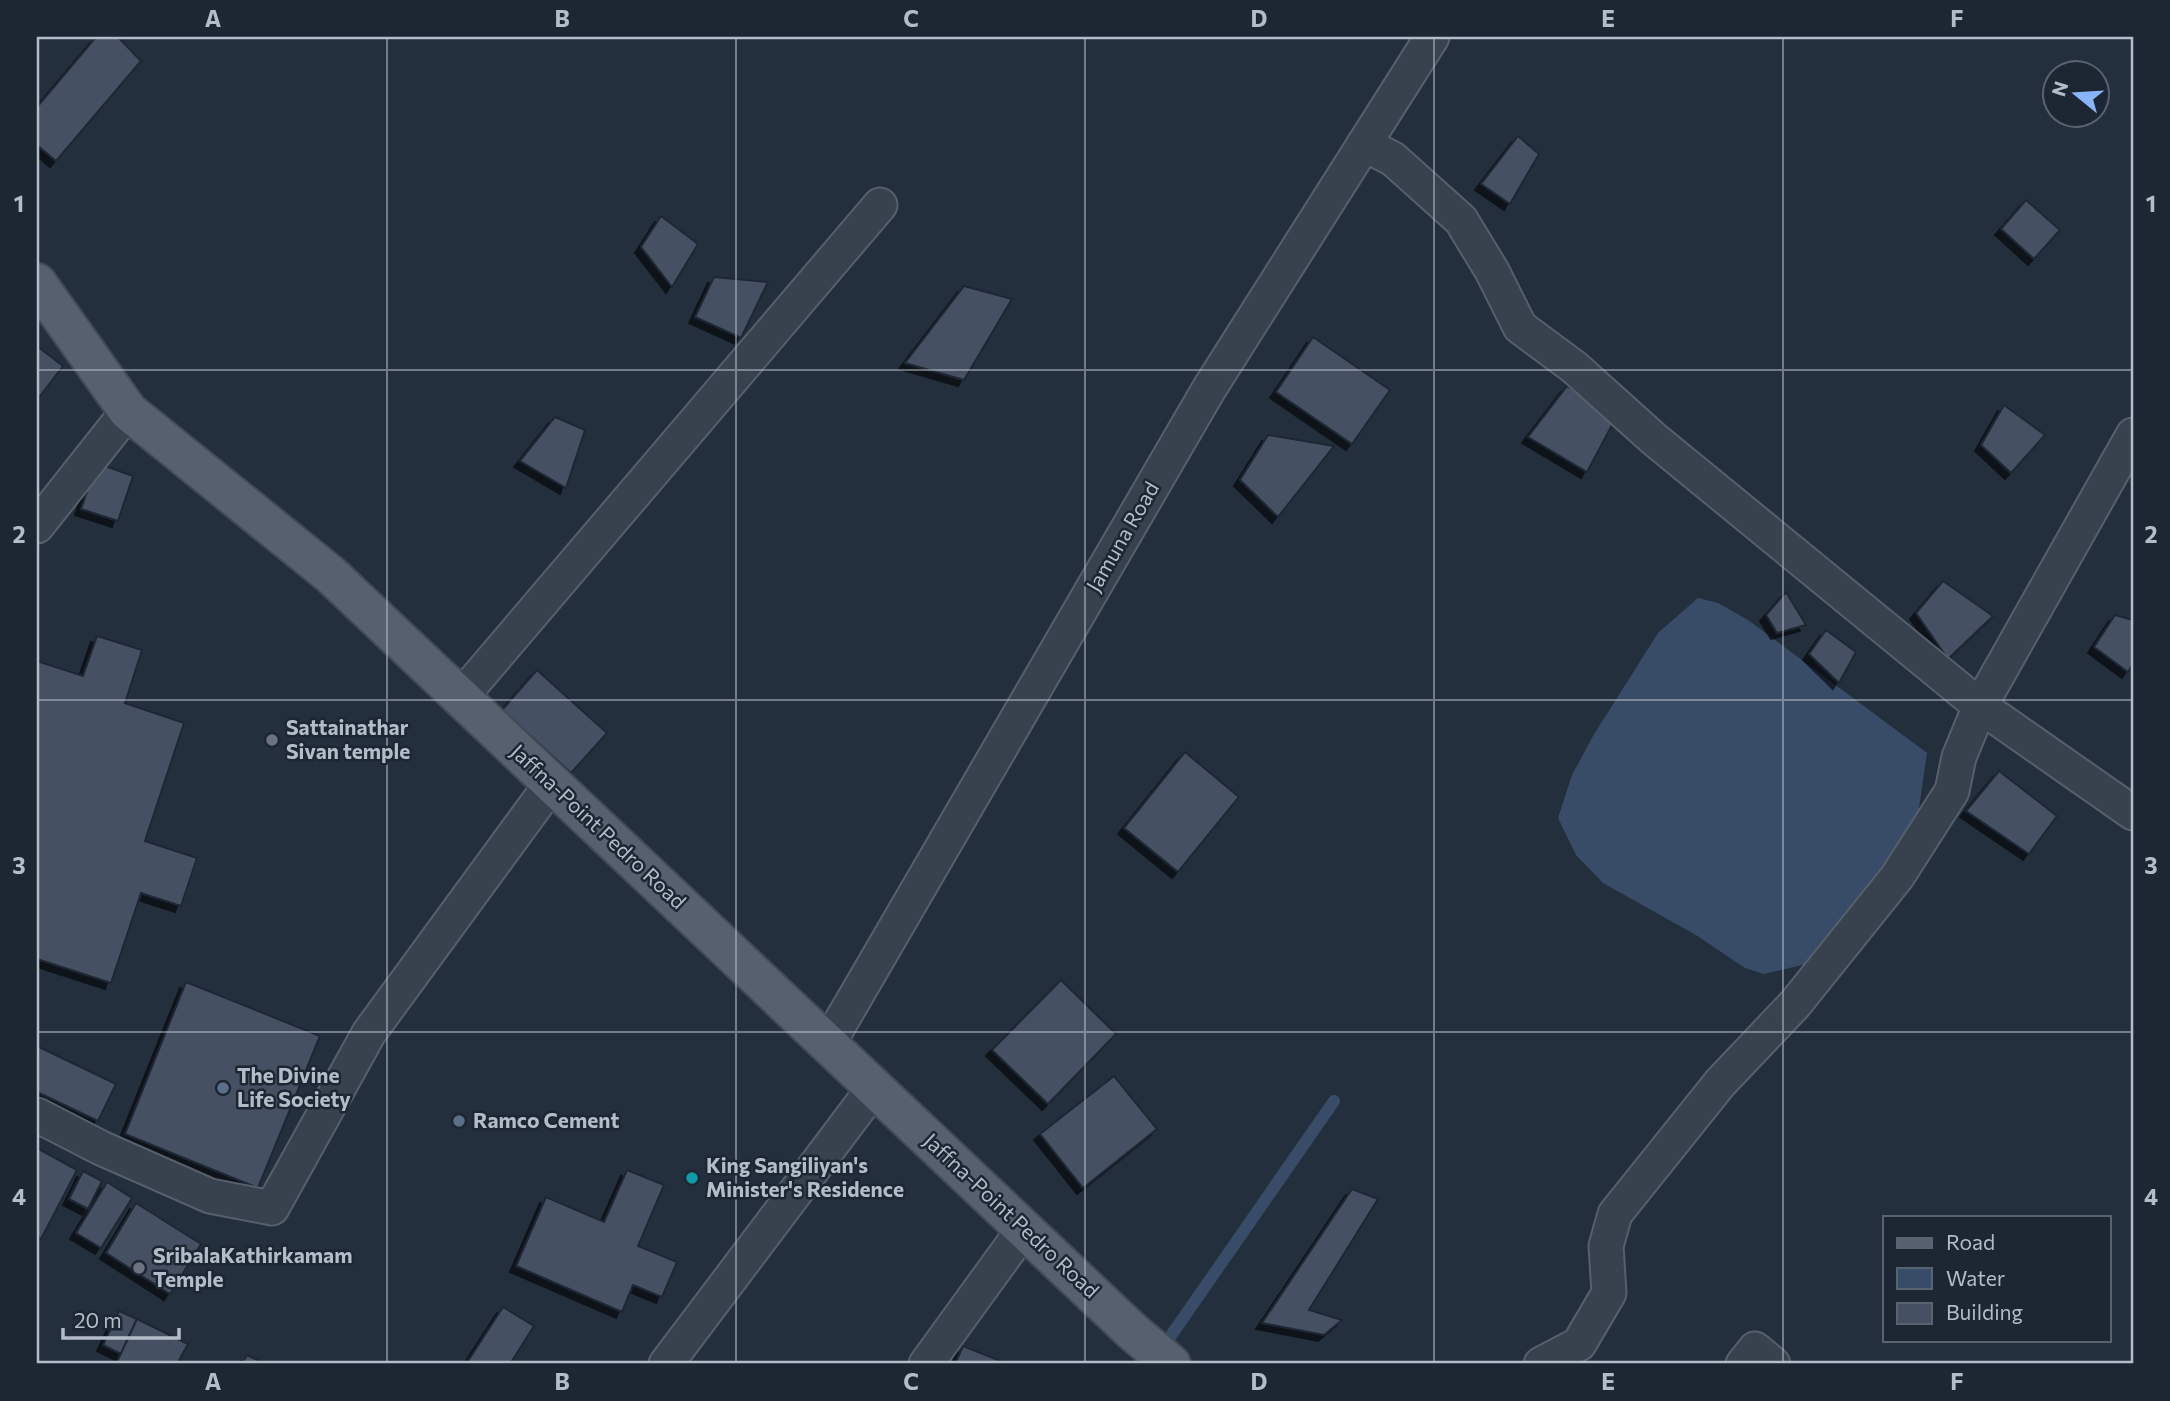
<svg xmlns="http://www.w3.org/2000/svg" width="2170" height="1401" viewBox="0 0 2170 1401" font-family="Commissioner,sans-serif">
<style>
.water{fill:#394c67}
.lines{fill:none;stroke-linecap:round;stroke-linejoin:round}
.stream{stroke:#394c67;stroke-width:12}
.building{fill:#455162;stroke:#1f2835;stroke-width:2;filter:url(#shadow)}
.minor-casing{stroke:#565f6c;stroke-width:37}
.primary-casing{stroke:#414a57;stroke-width:42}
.minor{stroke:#38414e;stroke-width:33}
.primary{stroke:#56606e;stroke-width:38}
.grid{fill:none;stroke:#b4bcc9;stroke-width:2;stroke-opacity:0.55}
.worship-dot{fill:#6b7280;stroke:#1d2633;stroke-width:2.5}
.service-dot{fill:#5c6f8a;stroke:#1d2633;stroke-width:2.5}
.culture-dot{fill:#0f9aa8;stroke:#1d2633;stroke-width:2.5}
.labels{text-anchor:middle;stroke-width:5;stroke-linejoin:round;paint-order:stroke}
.street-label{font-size:21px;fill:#b4bcc9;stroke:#1d2633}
.poi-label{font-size:21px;font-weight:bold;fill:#b4bcc9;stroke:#1d2633;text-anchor:start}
.neatline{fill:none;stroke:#b4bcc9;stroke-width:2.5}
.grid-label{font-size:23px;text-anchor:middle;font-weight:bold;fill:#b4bcc9}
</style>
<defs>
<filter id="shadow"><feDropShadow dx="-6" dy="6" stdDeviation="0" flood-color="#0009"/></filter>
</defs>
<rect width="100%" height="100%" fill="#242f3e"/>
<path class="water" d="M1698,598l20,5 30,17 179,133 -9,62 -33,50 -79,99 -42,10 -19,-6 -49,-33 -93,-52 -27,-28 -18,-37 14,-43 21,-39 65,-103z"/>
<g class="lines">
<path class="stream" d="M1161,1350l173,-249"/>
</g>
<g class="building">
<path d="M96,37h22l23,24 -85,100 -19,-16v-38z"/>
<path d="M1518,136l21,18 -29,50 -29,-20z"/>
<path d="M2026,200l34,30 -26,29 -33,-30z"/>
<path d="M661,216l37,28 -26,43 -31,-40z"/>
<path d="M714,277l54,5 -27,56 -46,-21z"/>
<path d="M964,286l48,13 -48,81 -59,-17z"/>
<path d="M1313,337l77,53 -38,54 -76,-52z"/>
<path d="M37,346l26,20 -26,34z"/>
<path d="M1567,386l52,26 -32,60 -59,-35z"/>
<path d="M2004,405l41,30 -34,38 -30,-28z"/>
<path d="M555,417l30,13 -19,58 -46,-27z"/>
<path d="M1268,435l66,11 -56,71 -38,-37z"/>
<path d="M97,463l36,13 -15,45 -37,-12z"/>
<path d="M1943,581l50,35 -45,43 -32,-46z"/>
<path d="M1786,592l20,33 -29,8 -11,-18z"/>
<path d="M2115,615l18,5v44l-5,8 -34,-25z"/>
<path d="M1826,630l30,22 -17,31 -30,-29z"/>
<path d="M97,636l45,14 -17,53 59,20 -39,118 52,17 -16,48 -40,-13 -30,90 -74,-24v-298l46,15z"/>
<path d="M537,670l70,63 -36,40 -69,-63z"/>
<path d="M1185,752l54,45 -61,75 -54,-44z"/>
<path d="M1999,771l58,45 -28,38 -63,-43z"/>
<path d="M1061,980l55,54 -68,70 -56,-54z"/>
<path d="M186,982l134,54 -62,152 -133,-54z"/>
<path d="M37,1046l79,38 -18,37 -61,-29z"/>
<path d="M1114,1076l43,53 -74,59 -43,-54z"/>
<path d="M37,1148l40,22 -36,69 -4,-3z"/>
<path d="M627,1170l37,15 -26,61 39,16 -15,35 -29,-12 -11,27 -106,-46 30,-69 58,25z"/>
<path d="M83,1171l19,10 -14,28 -19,-10z"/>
<path d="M107,1182l25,16 -31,50 -25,-15z"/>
<path d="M1352,1189l26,10 -69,111 33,10 -18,15 -62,-12z"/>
<path d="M136,1203l65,41 -31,50 -64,-41z"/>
<path d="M503,1307l31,19 -24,38h-36l-6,-3z"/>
<path d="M119,1311l18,8 -16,35 -18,-9z"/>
<path d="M137,1319l51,25 -11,20h-61z"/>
<path d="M963,1346l45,18h-53z"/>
<path d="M247,1355l19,9h-24z"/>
</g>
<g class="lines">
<g class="minor-casing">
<g id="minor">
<path d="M1364,144l29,15 68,61 31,51 28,56 54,40 80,72 326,267 153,107"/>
<path d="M37,526l91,-115"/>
<path d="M461,697l419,-492"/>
<path d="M828,1044l381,-655 223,-352"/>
<path d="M37,1115l64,33 109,48 62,12 97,-175 183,-250"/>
<path d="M666,1364l208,-276"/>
<path d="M926,1364l98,-135"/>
<path d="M1541,1364l38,-20 30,-51 -3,-47 9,-32 105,-131 75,-79 102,-127 55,-86 7,-34 21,-51 153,-271"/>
<path d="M1743,1364l12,-15 18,15"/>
</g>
</g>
<g class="primary-casing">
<path id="primary" d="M37,283l91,128 203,164 802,757 38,32"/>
</g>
<use href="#minor" class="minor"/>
<use href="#primary" class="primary"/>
</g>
<path class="grid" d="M387,37v1327M736,37v1327M1085,37v1327M1434,37v1327M1783,37v1327M37,370h2096M37,700h2096M37,1032h2096"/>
<g class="worship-dot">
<circle cx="272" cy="740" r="7"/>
<circle cx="139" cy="1268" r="7"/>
</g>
<g class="service-dot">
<circle cx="223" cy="1088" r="7"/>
<circle cx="459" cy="1121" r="7"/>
</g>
<circle class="culture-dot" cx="692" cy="1178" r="7"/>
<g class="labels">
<g class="street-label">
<text transform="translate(1123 537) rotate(-60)" y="7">Jamuna Road</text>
<text transform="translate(598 827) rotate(43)" y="7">Jaffna-Point Pedro Road</text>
<text transform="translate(1011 1216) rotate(43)" y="7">Jaffna-Point Pedro Road</text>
</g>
<g class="poi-label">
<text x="286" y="735">Sattainathar<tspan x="286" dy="24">Sivan temple</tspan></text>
<text x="237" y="1083">The Divine<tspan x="237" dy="24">Life Society</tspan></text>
<text x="473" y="1128">Ramco Cement</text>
<text x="706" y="1173">King Sangiliyan's<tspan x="706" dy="24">Minister's Residence</tspan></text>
<text x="153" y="1263">SribalaKathirkamam<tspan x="153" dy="24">Temple</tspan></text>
</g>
</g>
<rect width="2170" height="1401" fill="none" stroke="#1d2633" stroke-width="77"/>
<rect x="1883" y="1216" width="228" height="126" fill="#1d2633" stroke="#59626f" stroke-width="2"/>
<rect x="1897" y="1238" width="35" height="10" fill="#56606e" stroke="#59626f" stroke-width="2"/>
<text x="1946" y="1250" font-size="21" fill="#b4bcc9">Road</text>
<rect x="1897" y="1268" width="35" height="21" fill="#394c67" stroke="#59626f" stroke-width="2"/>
<text x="1946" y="1286" font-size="21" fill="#b4bcc9">Water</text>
<rect x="1897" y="1303" width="35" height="21" fill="#455162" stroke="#59626f" stroke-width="2"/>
<text x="1946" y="1320" font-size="21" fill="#b4bcc9">Building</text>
<g transform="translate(2076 94) rotate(288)"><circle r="33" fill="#1d2633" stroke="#59626f" stroke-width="2"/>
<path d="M0-5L12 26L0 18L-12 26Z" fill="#8ab4f8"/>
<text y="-10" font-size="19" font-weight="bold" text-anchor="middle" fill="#b4bcc9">N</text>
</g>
<path d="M63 1328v10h116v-10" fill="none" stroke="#b4bcc9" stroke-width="3.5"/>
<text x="74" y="1328" font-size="21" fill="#b4bcc9" stroke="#1d2633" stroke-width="5" paint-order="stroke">20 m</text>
<rect x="38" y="38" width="2094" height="1324" class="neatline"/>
<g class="grid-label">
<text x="213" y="27">A</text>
<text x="562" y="27">B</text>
<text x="911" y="27">C</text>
<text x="1259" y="27">D</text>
<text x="1608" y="27">E</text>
<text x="1957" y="27">F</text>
<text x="19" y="212">1</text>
<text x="2151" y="212">1</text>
<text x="19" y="543">2</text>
<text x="2151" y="543">2</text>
<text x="19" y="874">3</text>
<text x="2151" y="874">3</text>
<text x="19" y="1205">4</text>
<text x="2151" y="1205">4</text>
<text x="213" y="1390">A</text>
<text x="562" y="1390">B</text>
<text x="911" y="1390">C</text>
<text x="1259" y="1390">D</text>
<text x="1608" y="1390">E</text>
<text x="1957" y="1390">F</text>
</g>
</svg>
